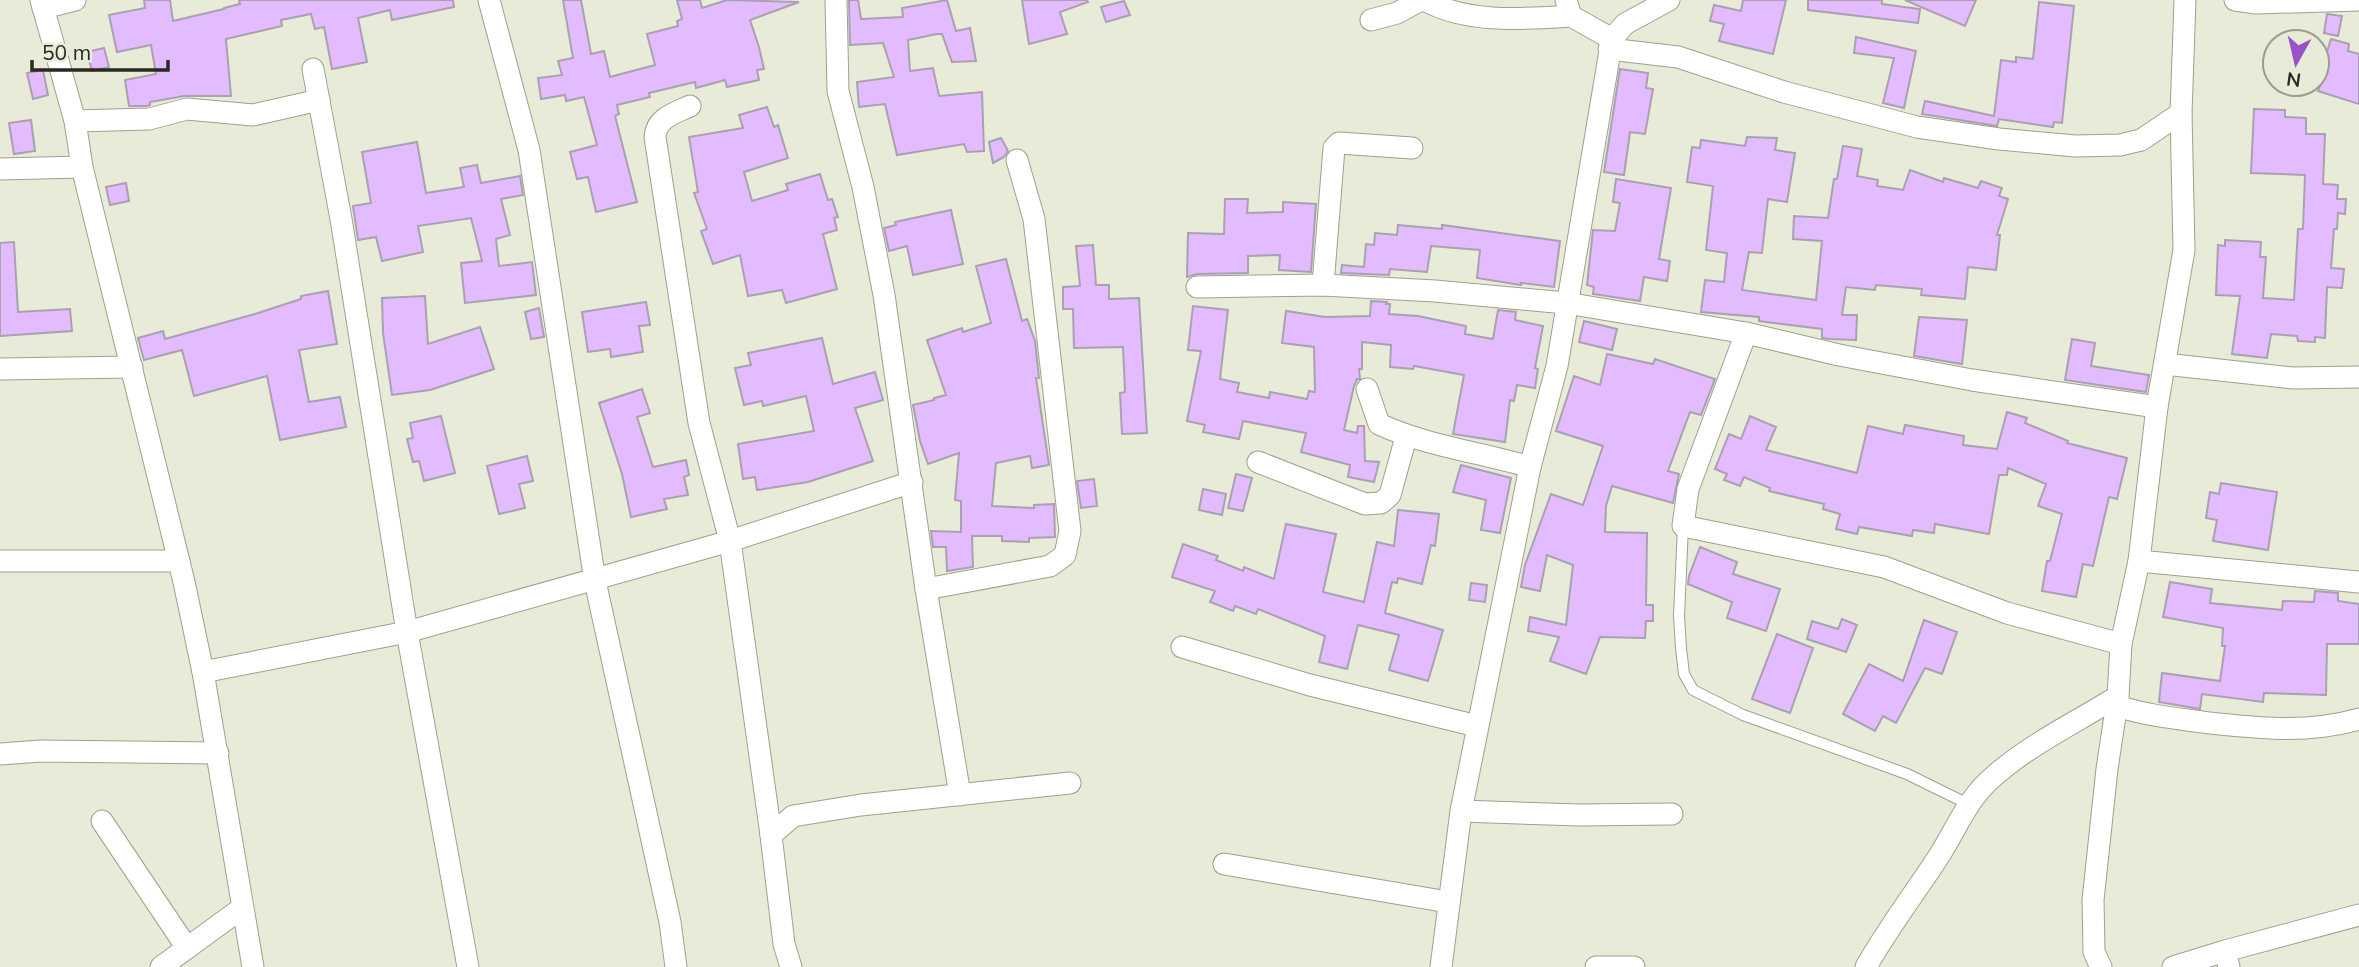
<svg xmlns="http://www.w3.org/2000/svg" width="2359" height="967" viewBox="0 0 2359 967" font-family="Mulish,sans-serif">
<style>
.building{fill:#e3bcff;stroke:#aaa0b1;stroke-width:2}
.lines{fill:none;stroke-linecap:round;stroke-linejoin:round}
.service-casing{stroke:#9ea18e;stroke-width:12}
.minor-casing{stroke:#9ea18e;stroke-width:23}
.service{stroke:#fff;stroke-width:10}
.minor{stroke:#fff;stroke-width:21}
</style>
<rect width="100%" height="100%" fill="#e8ebd7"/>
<g class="building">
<path d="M144,0h26l3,21 51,-12v-1l16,-4 -1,-4h214l1,7 -62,13 -2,-10 -32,8 9,44 -35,7 -8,-42 -9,2 -4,-15 -30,6 1,6 -56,13 5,57h-47l-34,6v3l-3,1h-18l-4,-26 31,-6 -5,-29 -34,7 -8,-37 36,-7z"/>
<path d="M563,0h18l10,54 13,-3 6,26 45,-12 -8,-31 31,-8 -1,-5 5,-2 -5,-19h23l2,8 25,-8 72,2 -49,18 9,27 5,22 -7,1 2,10 -32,7 -2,-7 -29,8 -1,-6 -46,11 1,4 -33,8 2,9 -4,2 22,86 -41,10 -8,-35 -11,2 -7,-27 27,-7 -13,-48 -18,4 -1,-6 -24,4 -3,-21 24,-3 -4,-14 15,-3z"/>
<path d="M849,0h9l3,19 42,-2 -1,-9 45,-8 9,31 14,-3 6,33 -24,1 -10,-28h-5l-29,6 2,31 23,-3 6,28 43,-4 2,59 -17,1 -3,-8 -67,11 -12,-51 -26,3 -2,-25 37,-5 -11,-34 -33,2z"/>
<path d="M1022,0h65l1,2 -28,10 7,22 -38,10z"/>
<path d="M1743,0h43l-13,54 -54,-13 5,-17 -14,-3 4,-16 27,6z"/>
<path d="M1808,0h74v4l38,5 -2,14 -110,-13z"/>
<path d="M1905,0h71l-11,26z"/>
<path d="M1124,1l6,14 -24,7 -5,-15z"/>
<path d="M2039,2l35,4 -12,117 -8,-1 -1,5 -54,-8 -2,7 -75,-12 3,-13 69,15 7,-56 15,2v-5l17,2z"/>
<path d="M2327,14l15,2 -4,20 -14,-3z"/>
<path d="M1856,37l60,14 -12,57 -21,-5 11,-45 -40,-5z"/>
<path d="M2331,39l18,5 -1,7 11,3v50l-41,-13 10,-29 -4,-1z"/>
<path d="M104,48l5,19 -17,4 -5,-19z"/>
<path d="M1620,69l28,4 -2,15 7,1 -8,45 -15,-2 -6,43 -20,-3z"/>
<path d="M43,70l5,25 -15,4 -6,-26z"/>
<path d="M767,107l7,20 4,-2 10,33 -44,14 8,29 36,-11 -2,-6 34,-10 8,26 4,-1 6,18 -4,1 3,12 -14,4 14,55 -51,14 -4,-13 -34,6 -8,-41 -27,9 -12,-33 6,-2 -13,-36 4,-1 -9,-55 54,-9 -4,-13z"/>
<path d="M2254,109l31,1v7l21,1v16h19l-2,50 15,1 -1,14h9l-1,15 -7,-1 -1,16h-3l-3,39 13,1 -2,19 -15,-1 -2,51 -10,-1v5l-17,-1 -1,-5 -26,-2 -4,24 -35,-4 8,-58 -24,-1 2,-50 7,1v-6l36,2 -1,15h6l-3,41 31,2 4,-71h5l2,-54 -54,-2z"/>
<path d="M31,120l4,31 -21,3 -5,-31z"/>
<path d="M1747,137l30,1 -2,12 20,3 -8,49 -19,-3 -6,54 -13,-1 -7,38 74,10 6,-59 -29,-2 1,-23 34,2 6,-39h3l6,-33 19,3 -5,27 21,4 -1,6 26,4 7,-20 33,12 1,-4 34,10 3,-7 21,7 -3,8 9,3 -11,36h3l-4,35 -28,-3 -3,32 -44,-4 1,-6 -46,-4 -1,5 -29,-3 -4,28h15l-1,25 -27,-1 -7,-1v-9l-63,-8v-4l-58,-5 4,-32 19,2 3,-29 -21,-3 7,-64 -26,-4 5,-35 8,1 1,-8 44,6z"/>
<path d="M1001,138l7,13 -4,6 -11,6 -4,-21z"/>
<path d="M417,142l9,51 38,-6 -4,-19 17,-3 4,18 39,-7 3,19 -22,4 9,36 -14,4 3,27 33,-4 4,33 -71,8 -4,-40 21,-2 -11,-43 -53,8 5,26 -41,9 -6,-24 -18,3 -5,-34 18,-3 -9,-51z"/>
<path d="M1616,179l55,9 -12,71 11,2 -3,20 -23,-4 -4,24 -47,-7 1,-7 -7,-2 6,-55 22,1 5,-28 -7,-1z"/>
<path d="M126,183l3,18 -19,4 -4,-18z"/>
<path d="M1225,199h23l-1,14 36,-1v-10l33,2 -5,68 -32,-2 1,-15 -32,1v17l-51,1 -10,3 1,-44 36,1z"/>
<path d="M951,210l12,54 -50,11 -6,-29 -18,5 -5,-23 12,-3 -1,-3z"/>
<path d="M1398,225l44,4v-4l118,16 -6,46 -33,-4v2l-44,-7 3,-28 -49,-4 -4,26 -37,-3 -1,6 -48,-2 1,-8 22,2 2,-23 8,1 1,-12 22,2z"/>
<path d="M14,242l4,70 52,-3 2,22 -72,5v-93z"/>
<path d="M1093,245l3,40h13v14l30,-1 8,135 -25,1 -2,-41 5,-1 -2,-45 -49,1 -1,-39h-10v-22l17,-1 -4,-40z"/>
<path d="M1006,259l16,62 5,-2 8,22 4,37h-3l13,87 -17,3 -2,-12 -34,7 -4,43 42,2v-3l20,-1 1,33 -26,1v4l-27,-1v-5h-30l1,31 -26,4 -1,-24h-13l-2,-16 30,1v-31l-6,-1 4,-47 -31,11 -8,-23 -7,-36 21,-5v-2l12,-3 -19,-55 35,-12 1,4 28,-9 -15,-57z"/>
<path d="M328,291l9,53 -38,6 10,52 31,-5 6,30 -66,13 -13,-64 -73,20 -12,-46 -38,10 -6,-22 25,-7 2,8 90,-25 46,-15v-3z"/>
<path d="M425,296l3,48 52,-17 14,42 -64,21 -38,5 -9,-62 -1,-35z"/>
<path d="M1371,301l16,1 -1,2h4l-1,10 29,2 48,10 -1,8 28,5 5,-29 18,2 -1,8 28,6 -8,42 3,1 -3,19 -18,-3 -3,16 -4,-1 -5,42 -52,-8 11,-59 -50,-9 -1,3 -23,-2 1,-22 -29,-3v27h-3l1,10h-3l-3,7 -10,44 13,3 1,-7h6l1,35 14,1 -5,20 -26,-5 2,-12 -49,-13 5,-19 -63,-12 -4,18 -36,-7 2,-7 -18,-4 14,-70 -13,-1 5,-44 35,4 -8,69 19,4 -2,9 32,6 1,-6 37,7 2,-8 6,1 -1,-45 -32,-4 4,-32 39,6 45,-1z"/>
<path d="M646,302l4,23 -11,1 4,26 -32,5 -1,-8 -22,3 -6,-40z"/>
<path d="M539,308l5,29 -13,2 -6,-27z"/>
<path d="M1919,317l48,3 -5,44 -48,-8z"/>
<path d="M1584,321l33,8 -5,21 -33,-8z"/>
<path d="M822,338l11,46 42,-12 8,28 -28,8 18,53 -65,21 -51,8 -2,-13 -12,2 -5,-35 76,-13 -8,-35 -43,10 -1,-5 -18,4 -9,-37 16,-3 -3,-12z"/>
<path d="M2072,339l23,4 -4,23 58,9 -3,17 -81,-12z"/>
<path d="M1607,354l46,10 2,-5 60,20 -14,36 -11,-3 -22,59 11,3 -6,29 -61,-17 -6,20 -1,26 42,1 -1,72h7v16h-7l-1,17 -45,-1 -14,37 -36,-13 9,-24 -31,-6 2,-14 36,8 7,-60 -26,-10 -7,36 -19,-4 4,-22 26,-71 32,11 20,-59 -47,-15 18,-55 26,9z"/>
<path d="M642,389l8,24 -13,4 16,50 33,-7 3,15 -5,2 4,18 -24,4 3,10 -36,8 -9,-43 -23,-71z"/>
<path d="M2007,412l20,6 -2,5 43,18 -1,2 60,15 -10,41 -8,-2 -16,69 -10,-2 -7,33 -34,-6 5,-30h3l12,-47 -24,-8 8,-22 -38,-16 -1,7h-8l-10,59 -54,-10 -1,9 -21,-3 -1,6 -53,-9 -2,7 -21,-5 4,-15 -17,-5 1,-5 -55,-13 1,-3 -26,-11 -4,9 -16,-6 3,-6 -12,-5 14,-35 12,5 9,-23 26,11 -10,23 91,23 11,-47 35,8 2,-9 59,11 -1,9 34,4z"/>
<path d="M441,416l14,57 -31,8 -5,-20 -6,1 -6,-23 6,-1 -3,-15z"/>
<path d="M527,456l6,25 -14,3 6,24 -26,6 -12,-48z"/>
<path d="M1461,465l50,13 -11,55 -19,-3 5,-30 -33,-8z"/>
<path d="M1236,474l16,4 -9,33 -15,-3z"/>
<path d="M1094,479l3,27 -16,2 -4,-27z"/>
<path d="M2221,483l56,9 -9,58 -55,-9 4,-21 -11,-2 4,-26 9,2z"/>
<path d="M1203,489l23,5 -4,21 -23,-5z"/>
<path d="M1398,510l41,4 -4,32 -4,-1 -9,39 -24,-6 -1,5 -5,-1 -7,31 58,17 -15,51 -39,-11 10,-35 -41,-10 -11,44 -28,-7 6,-26 -67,-27 -2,5 -21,-8 -2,5 -23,-9 5,-11 -43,-14 11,-33 35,12 -2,4 27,11 1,-4 30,12 12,-55 50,10 -13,58 41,10 13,-60 17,4z"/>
<path d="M1700,547l37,15 -4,12 47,15 -14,42 -39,-13 5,-16 -44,-18 1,-8z"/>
<path d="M2170,582l42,7 -2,14 72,7 1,-9 31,1 1,-11 23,2v8l21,3v40h-32l-1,51 -62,-2 -1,9 -61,-8 -2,15 -41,-7 3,-29 58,8 5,-35h-3l1,-18 -60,-11z"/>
<path d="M1471,583l16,2 -2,17 -16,-2z"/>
<path d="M1842,619l15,6 -11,27 -39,-13 5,-18 26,8z"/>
<path d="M1924,620l33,12 -15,42 -17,-6 -29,55 -13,-7 -8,15 -32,-17 26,-50 34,17z"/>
<path d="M1777,634l36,14 -23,65 -38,-14z"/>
</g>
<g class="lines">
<g class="service-casing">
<path id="service" d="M1683,526l-4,90 2,32 3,26 9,16 50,25 164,59 61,30"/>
</g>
<g class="minor-casing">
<g id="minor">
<path d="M41,0l34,121 7,46 102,415 19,90 50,295"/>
<path d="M489,0l40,150 66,431 75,341 6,45"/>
<path d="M836,0l2,91 25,96 21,108 42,294 34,206"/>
<path d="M1424,0c44,24 99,19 147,16"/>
<path d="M1566,0l5,16 41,23"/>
<path d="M2235,0l21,3 103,-3"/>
<path d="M43,8l32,-8"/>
<path d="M1371,20l26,-7 24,-13"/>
<path d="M1609,49l69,8 106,35 133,35 82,12 76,7 45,-1 21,-5 40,-27"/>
<path d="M313,69l28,150 66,413 61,335"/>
<path d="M690,106c-15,7 -34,12 -35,31l44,286 31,118 41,294"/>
<path d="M75,121l74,-2 38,-10 66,6 66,-15"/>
<path d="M0,169l82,-2"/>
<path d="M1323,285l11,-137 5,-5 73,5"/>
<path d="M1197,287l126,-2 112,6 131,12 180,30 93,22 133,25 185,27"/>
<path d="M1746,333l-58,156 -5,37 201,41 123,46 114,31"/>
<path d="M2165,364l128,14 66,-1"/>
<path d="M0,369l132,-2"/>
<path d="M1367,389l12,35c47,22 101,28 151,43"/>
<path d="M1258,462l107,42 16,-1 9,-8 16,-58"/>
<path d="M0,561h179"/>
<path d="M2139,561l220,21"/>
<path d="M926,589l124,-23 15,-11 5,-24 -36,-312 -17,-59"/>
<path d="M1182,647l128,38 167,41"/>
<path d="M203,672l204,-40 323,-91 182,-59"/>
<path d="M2117,706c28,9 56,12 85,16 53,6 105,12 157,-3"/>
<path d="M0,754l41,-3 177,2"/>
<path d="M1461,811l118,4 93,-1"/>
<path d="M102,821l85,127"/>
<path d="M1224,864l224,38"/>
<path d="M161,967l81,-59"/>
<path d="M791,967l-7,-23 -13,-109 22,-19 68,-11 209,-22"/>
<path d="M1441,967l20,-156 69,-344 27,-101 55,-327 13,-15 44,-24"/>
<path d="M1596,967h38"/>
<path d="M1866,967c22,-39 49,-74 73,-111 18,-28 28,-57 54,-79 37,-33 84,-55 125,-81"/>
<path d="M2101,967l-7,-15 -1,-52 14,-131 11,-73 3,-52 18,-83 18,-154 27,-157 -3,-137 4,-113"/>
<path d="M2173,967l52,-16"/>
<path d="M2229,967l-4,-16 134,-36"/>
</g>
</g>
<use href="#service" class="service"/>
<use href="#minor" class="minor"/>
</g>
<g transform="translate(2296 63) rotate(188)"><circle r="33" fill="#e8ebd7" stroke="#9b9d8e" stroke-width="2"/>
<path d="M0-5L12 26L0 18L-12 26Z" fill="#9a53c6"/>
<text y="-10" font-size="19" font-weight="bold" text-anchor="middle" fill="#282921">N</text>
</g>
<path d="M32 60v10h136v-10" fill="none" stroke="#282921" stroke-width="3.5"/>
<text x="42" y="60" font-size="21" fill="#282921" stroke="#e8ebd7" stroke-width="5" paint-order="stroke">50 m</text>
</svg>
